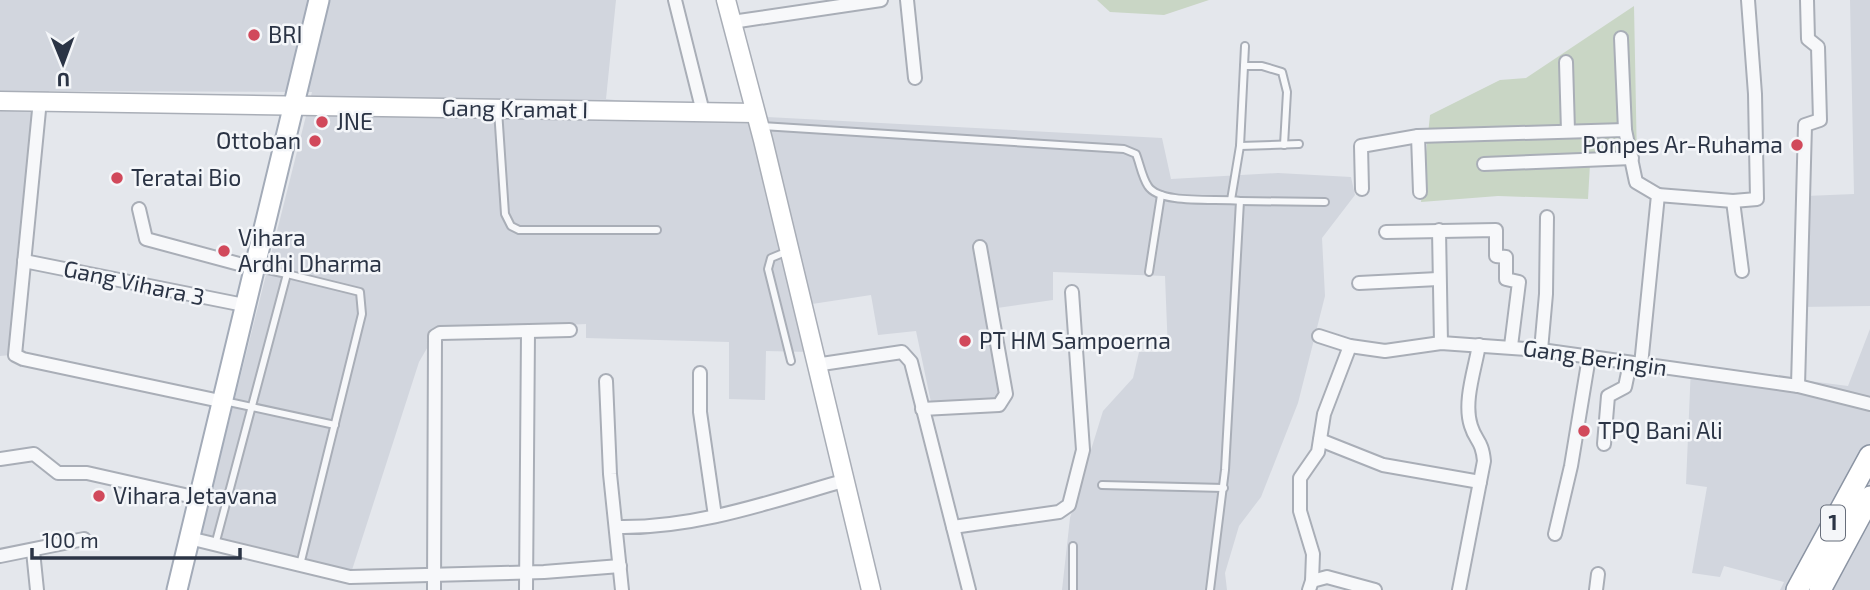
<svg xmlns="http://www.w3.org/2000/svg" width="1870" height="590" viewBox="0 0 1870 590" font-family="'Exo 2',sans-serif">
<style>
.built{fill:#d2d6de}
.green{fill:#c9d6c5}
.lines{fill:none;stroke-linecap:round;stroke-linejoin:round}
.lane-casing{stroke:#a9aeb7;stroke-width:10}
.street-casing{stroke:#a9aeb7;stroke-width:16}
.secondary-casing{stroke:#a9aeb7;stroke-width:21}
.primary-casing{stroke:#a3abb8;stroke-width:23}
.highway-casing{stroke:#8b94a3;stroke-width:24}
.lane{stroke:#f7f8fa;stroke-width:6}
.street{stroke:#f7f8fa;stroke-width:12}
.secondary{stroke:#fff;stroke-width:18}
.primary{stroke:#fff;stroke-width:19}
.highway{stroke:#fff;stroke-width:21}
.poi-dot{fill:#d1495b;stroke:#f4f6f9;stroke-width:2.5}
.labels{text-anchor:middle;stroke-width:5;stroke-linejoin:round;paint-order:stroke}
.shield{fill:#f4f6f9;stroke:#676e7b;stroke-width:2}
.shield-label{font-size:21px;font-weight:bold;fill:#2b3445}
.poi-label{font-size:23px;fill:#2b3445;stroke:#f4f6f9;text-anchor:start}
.street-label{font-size:23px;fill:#2b3445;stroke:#f4f6f9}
</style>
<rect width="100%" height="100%" fill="#e4e7ec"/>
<g class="built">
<path d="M0,0h616l-10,99 161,18 395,21 9,41 107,-6 73,4 4,18 -33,43 3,58 -27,107 -37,94 -22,29 -14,47 2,17h-165l8,-72 33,-107 30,-33 6,-26h29l-3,-76 -112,-4v28l-56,8 11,89 -76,10 -16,-76 -38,4 -7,-40 -72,11 11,46 -44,-1 -1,49 -36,-1v-57l-143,-4v-14l-149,7 -18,31 -67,208 -151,-37 111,-441 -263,-1 -18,68 -20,196 -11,1z"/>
<path d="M1850,0h20v306l-70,1 6,-111 48,-2z"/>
<path d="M1870,329v261h-90l4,-8 -60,-16 -4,11 -28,-4 15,-86 -21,-3 5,-118 157,20z"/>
</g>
<g class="green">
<path d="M1097,0h112l-45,15 -54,-3z"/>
<path d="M1634,6l3,156 -47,2 -2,35 -90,-3 -77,6 9,-87 70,-35 26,-2z"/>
</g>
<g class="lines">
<g class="lane-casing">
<g id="lane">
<path d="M1244,66h18l20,6 5,20 -3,53"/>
<path d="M498,110l7,104 6,12 8,4h138"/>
<path d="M761,126l363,23 12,5c4,10 6,23 12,32 12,19 70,12 92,15l-15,269 -15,120"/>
<path d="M1240,146l59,-2"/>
<path d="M1231,200l9,-54 5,-100"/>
<path d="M1240,201l85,1"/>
<path d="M788,251l-17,7 -3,11 23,92"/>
<path d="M258,268l29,6"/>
<path d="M1149,272l12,-77"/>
<path d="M224,401l111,24"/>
<path d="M1102,485l122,3"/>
<path d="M215,545l72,-271 73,18 2,22 -62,251"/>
<path d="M1073,590v-44"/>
</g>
</g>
<g class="street-casing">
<g id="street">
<path d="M675,0l28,112"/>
<path d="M907,0l8,78"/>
<path d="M732,22l149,-22"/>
<path d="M1621,38l4,92"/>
<path d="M1566,62l2,69"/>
<path d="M40,100l-25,255 8,4 197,42"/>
<path d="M1418,136l2,56"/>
<path d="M1484,164l148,-6"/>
<path d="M1362,189l-1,-43 57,-10 207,-6 11,52 22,13 -17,170"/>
<path d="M1658,195l75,6 24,-2 -2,-105 -7,-94"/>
<path d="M1733,201l9,70"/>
<path d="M139,209l7,30 108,29"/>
<path d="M1439,230l2,113"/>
<path d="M1386,232l110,-2v26l10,1v22l13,3 -8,64"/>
<path d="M24,261l220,44"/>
<path d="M1359,283l79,-4"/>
<path d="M1319,336l31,10 35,5 56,-8 100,7 257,36 72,18"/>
<path d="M1541,350l5,-56 1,-77"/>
<path d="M815,365l87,-13 9,10 58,228"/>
<path d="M700,373v39l15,104"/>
<path d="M606,381l4,93 12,116"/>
<path d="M1798,386l7,-261 15,-5 -2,-73 -10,-8 -1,-39"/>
<path d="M922,409l77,-4 7,-11 -26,-147"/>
<path d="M1320,440l63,25 97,17"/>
<path d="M1604,444l4,-48 17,-9 5,-24"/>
<path d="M0,459l34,-5 24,19h29l111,25"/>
<path d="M616,527c77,2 154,-25 227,-46"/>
<path d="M953,527l106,-15 10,-7 14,-55 -11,-158"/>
<path d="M1555,534l16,-68 18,-109"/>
<path d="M189,538l161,39 194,-5 76,-6"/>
<path d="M33,551l4,39"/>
<path d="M0,556l84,-17"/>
<path d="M1312,581l1,-27 -13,-43v-33l18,-26 6,-38 26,-68"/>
<path d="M434,590l1,-254 5,-3 130,-3"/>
<path d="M526,590l2,-258"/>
<path d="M1309,590l3,-9 15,-4 48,13"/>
<path d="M1459,590l25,-129c-2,-21 -8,-19 -13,-35 -8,-24 4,-57 8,-81"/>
<path d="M1596,590l2,-16"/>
</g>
</g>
<g class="secondary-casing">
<g id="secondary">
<path d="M726,0l37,140 108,450"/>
<path d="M0,101l755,12"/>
</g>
</g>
<g class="primary-casing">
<path id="primary" d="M177,590l142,-590"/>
</g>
<g class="highway-casing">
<g id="highway">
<path d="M1797,590l73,-134"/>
<path d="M1820,590l50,-93"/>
</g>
</g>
<use href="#lane" class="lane"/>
<use href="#street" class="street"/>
<use href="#secondary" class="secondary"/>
<use href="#primary" class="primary"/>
<use href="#highway" class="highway"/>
</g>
<g class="poi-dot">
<circle cx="254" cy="35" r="7"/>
<circle cx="322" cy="122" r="7"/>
<circle cx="315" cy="141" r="7"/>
<circle cx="1797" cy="145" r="7"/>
<circle cx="117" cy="178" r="7"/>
<circle cx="224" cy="251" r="7"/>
<circle cx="965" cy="341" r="7"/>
<circle cx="1584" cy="431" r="7"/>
<circle cx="99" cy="496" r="7"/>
</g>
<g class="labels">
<rect class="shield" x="1821" y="505.5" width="24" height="35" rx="5"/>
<g class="shield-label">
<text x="1833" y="530">1</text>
</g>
<g class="poi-label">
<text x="268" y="43">BRI</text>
<text x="336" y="130">JNE</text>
<text x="301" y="149" text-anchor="end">Ottoban</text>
<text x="1783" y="153" text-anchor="end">Ponpes Ar-Ruhama</text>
<text x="131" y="186">Teratai Bio</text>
<text x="238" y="246">Vihara<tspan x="238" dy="26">Ardhi Dharma</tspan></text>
<text x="979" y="349">PT HM Sampoerna</text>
<text x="1598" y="439">TPQ Bani Ali</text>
<text x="113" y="504">Vihara Jetavana</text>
</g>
<g class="street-label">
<text transform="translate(515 109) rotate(1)" y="8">Gang Kramat I</text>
<text transform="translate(134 283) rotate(12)" y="8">Gang Vihara 3</text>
<text transform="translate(1595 358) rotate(8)" y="8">Gang Beringin</text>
</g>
</g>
<g transform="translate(63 63) rotate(179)" stroke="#f4f6f9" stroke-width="5" paint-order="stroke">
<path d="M0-5L12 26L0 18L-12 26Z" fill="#2b3445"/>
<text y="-10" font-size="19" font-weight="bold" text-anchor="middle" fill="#2b3445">U</text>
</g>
<path d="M32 548v10h208v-10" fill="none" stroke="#2b3445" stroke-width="3.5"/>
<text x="42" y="548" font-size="21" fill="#2b3445" stroke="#f4f6f9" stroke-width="5" paint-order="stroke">100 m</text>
</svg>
